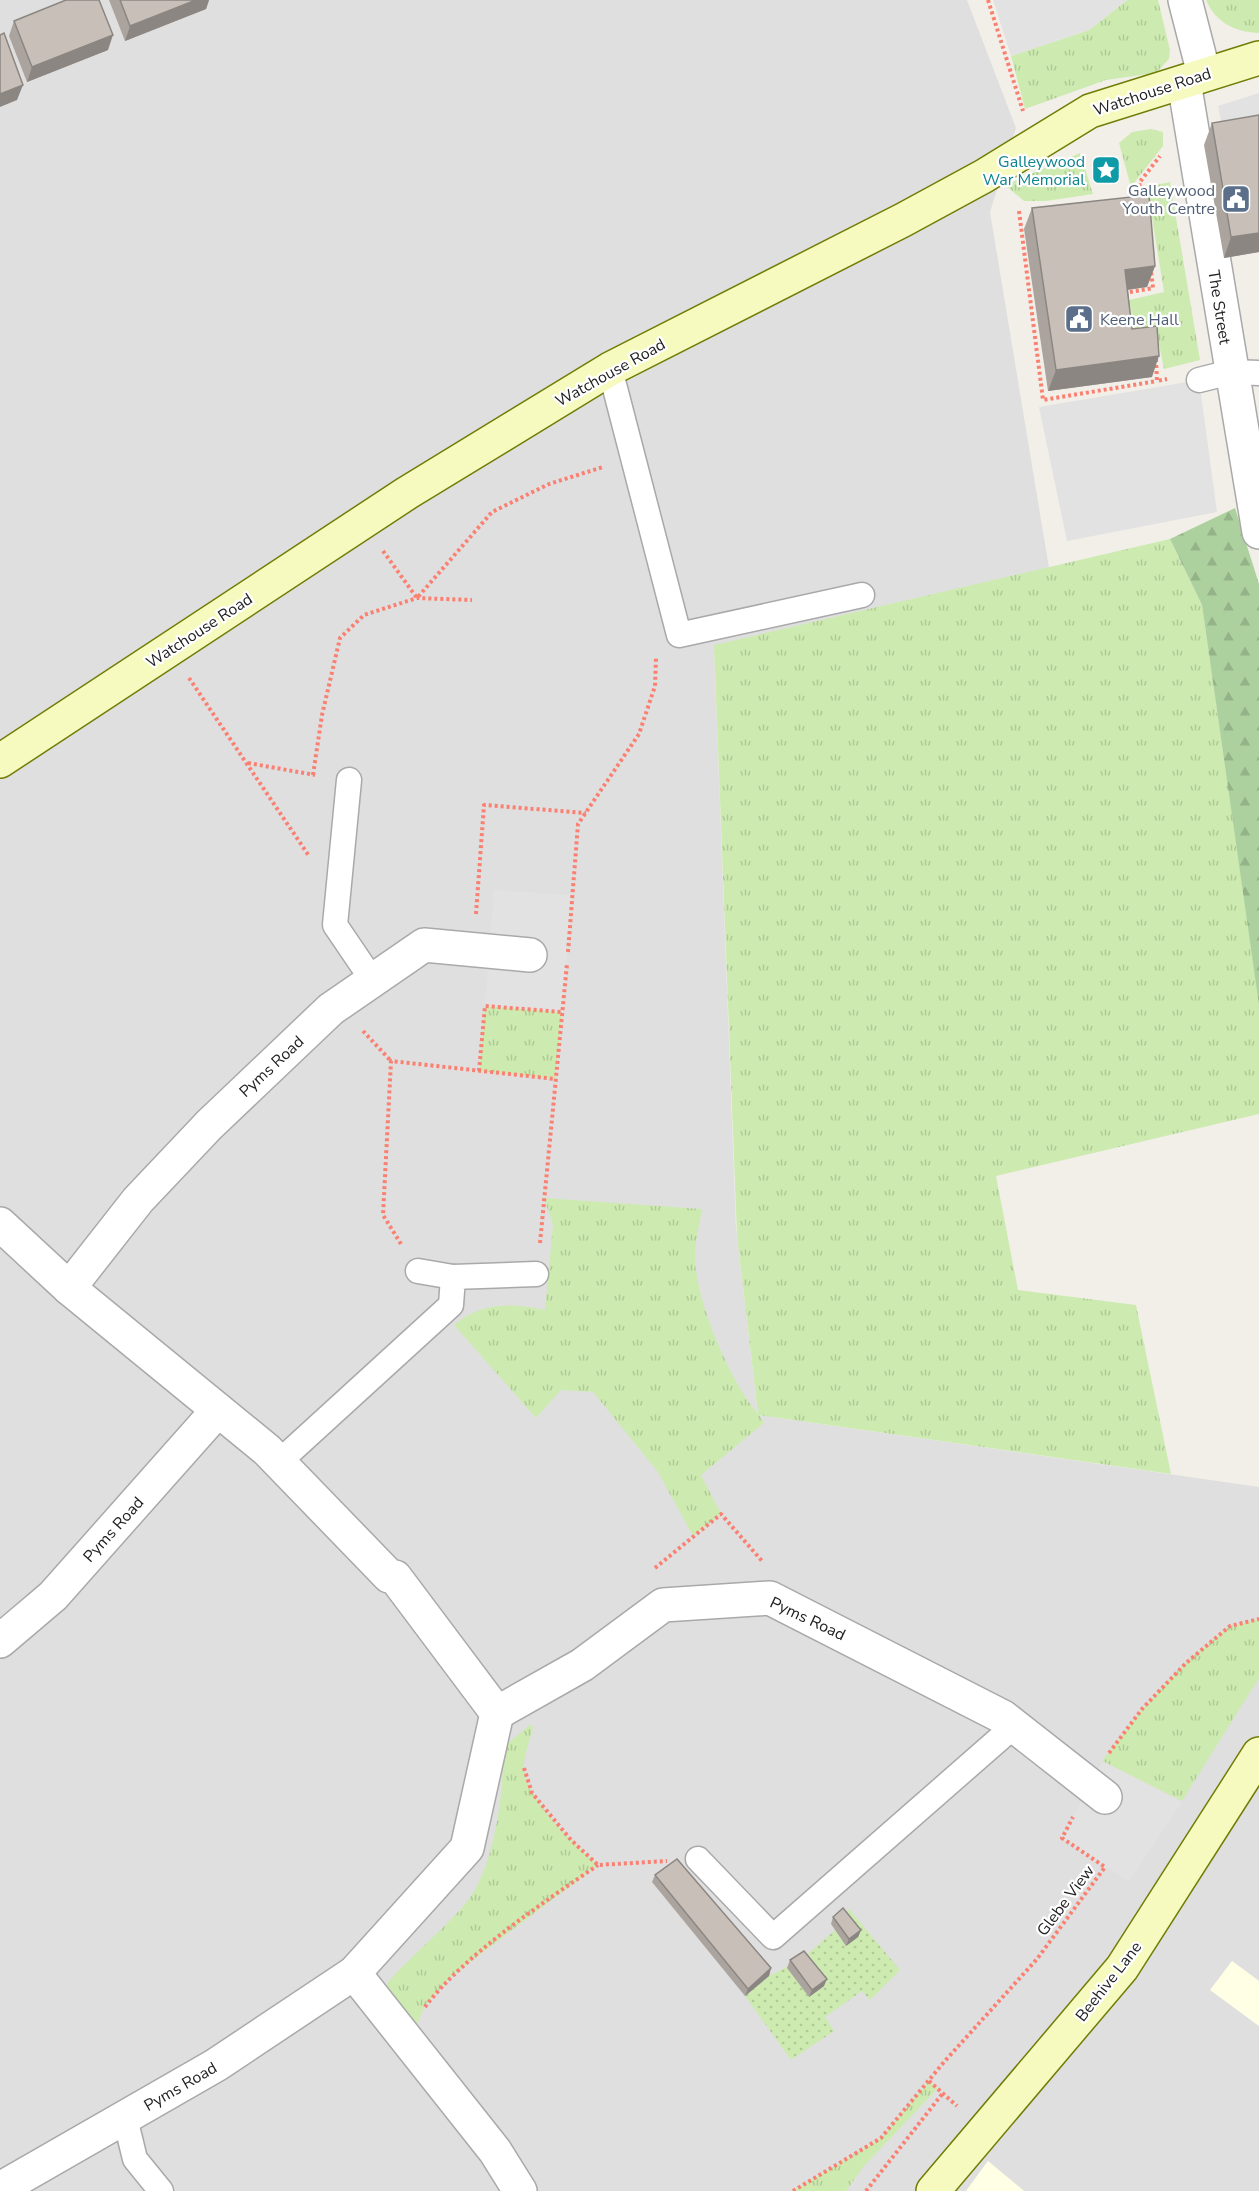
<svg xmlns="http://www.w3.org/2000/svg" width="1259" height="2191" viewBox="0 0 1259 2191" font-family="'Nunito Sans',sans-serif">
<style>
.residential{fill:#e0dfdf}
.education{fill:#ffffe5}
.grass{fill:url(#grass-tufts)}
.forest{fill:url(#forest-firs)}
.garden{fill:url(#garden-dots)}
.parking{fill:#e2e2e2}
.lines{fill:none;stroke-linecap:round;stroke-linejoin:round}
.lane-casing{stroke:#a9a9a9;stroke-width:27}
.street-casing{stroke:#a9a9a9;stroke-width:36}
.secondary-casing{stroke:#707d05;stroke-width:36}
.path{stroke:#fa8072;stroke-width:4;stroke-dasharray:3 3;stroke-linecap:butt}
.lane{stroke:#fff;stroke-width:24}
.street{stroke:#fff;stroke-width:33}
.secondary{stroke:#f7fabf;stroke-width:33}
.wall{fill:#aba49e}
.shaded-wall{fill:#8b8681}
.building{fill:#c7bfb8;stroke:#8b8681;stroke-width:1.5}
.labels{text-anchor:middle;stroke-width:4.5;stroke-linejoin:round;paint-order:stroke}
.street-label{font-size:16px;fill:#222;stroke:#fff}
.culture-label{font-size:16px;fill:#0d838f;stroke:#fff;text-anchor:end}
.service-label{font-size:16px;fill:#4e5e75;stroke:#fff;text-anchor:end}
</style>
<defs>
<pattern id="grass-tufts" width="24" height="20" patternUnits="userSpaceOnUse" patternTransform="scale(1.5)"><rect width="24" height="20" fill="#cdebb0"/><path d="M3 7l-1-3M5 7V3M7 7l1-3M15 17l-1-3M17 17v-4M19 17l1-3" fill="none" stroke="#b0c997"/></pattern>
<pattern id="forest-firs" width="22" height="20" patternUnits="userSpaceOnUse" patternTransform="scale(1.5)"><rect width="22" height="20" fill="#add19e"/><path d="M5 1l3.5 6h-7zM16 11l3.5 6h-7z" fill="#95b388"/></pattern>
<pattern id="garden-dots" width="8" height="8" patternUnits="userSpaceOnUse" patternTransform="scale(1.5)"><rect width="8" height="8" fill="#cdebb0"/><path d="M2 2h.1M6 6h.1" fill="none" stroke="#b0c997" stroke-width="1.8" stroke-linecap="round"/></pattern>
</defs>
<rect width="100%" height="100%" fill="#f2efe9"/>
<path class="residential" d="M0,0h967l49,128 -26,84 59,356 -335,78 22,582 22,187 501,72v494l-27,-20 -21,29 48,36v165h-235l-36,-30 -22,30h-966z"/>
<g class="education">
<path d="M1232,1961l27,20v45l-49,-36z"/>
<path d="M988,2161l36,30h-58z"/>
</g>
<g class="grass">
<path d="M1127,0h31l12,50 -1,9 -13,14 -50,7 -81,29 -14,-53 78,-26z"/>
<path d="M1206,0h53v33c-24,-1 -43,-10 -53,-33z"/>
<path d="M1151,129l12,3v14l-32,41 -12,-44 13,-11z"/>
<path d="M1080,153l13,41 -47,7h-22l-19,-16z"/>
<path d="M1170,182l30,178 -36,9 -8,-39 -21,2 -6,-32 35,-8 -17,-105z"/>
<path d="M1170,539l32,66 57,396v113l-263,62 22,114 118,15 35,169 -412,-59 5,8 -63,52 20,39 -28,22 -35,-64 -65,-80 -32,-2 -25,28 -82,-93c28,-23 56,-22 91,-15l8,-85 -9,-27 158,11c-2,16 -8,35 -7,51 2,44 35,121 63,154l-21,-178 -23,-591z"/>
<path d="M485,1006l77,6 -7,67 -76,-8z"/>
<path d="M1259,1619v59l-77,123 -80,-40 40,-52 44,-47 44,-36z"/>
<path d="M531,1724l2,4c-3,11 -8,24 -9,36 -3,32 52,81 74,101l-145,110 -28,30 -10,24 -30,-16 3,-31c25,-28 54,-51 78,-79 29,-36 38,-111 37,-156z"/>
<path d="M929,2081l9,7 -74,78 -18,25h-53l88,-53z"/>
</g>
<path class="forest" d="M1235,508l24,76v421l-57,-400 -32,-66z"/>
<path class="garden" d="M849,1909l51,61 -30,30 -8,-9 -37,26 9,14 -43,29 -46,-64 24,-20 33,-17 33,-29 11,16 -6,-30z"/>
<g class="parking">
<path d="M993,0h134l-38,30 -78,26z"/>
<path d="M1259,93v42l-34,6 -7,-35z"/>
<path d="M1199,380l18,132 -150,29 -28,-134z"/>
<path d="M494,890l78,5 -10,117 -77,-6z"/>
<path d="M1102,1761l80,41 -53,80 -67,-44z"/>
</g>
<g class="lines">
<g class="lane-casing">
<g id="lane">
<path d="M610,369l69,266 183,-40"/>
<path d="M1199,380l32,-8 28,1"/>
<path d="M349,780l-14,145 38,56"/>
<path d="M418,1271l35,6"/>
<path d="M279,1462l172,-157 2,-28 83,-3"/>
<path d="M698,1859l75,78 241,-211"/>
<path d="M125,2118l10,41 26,32"/>
</g>
</g>
<g class="street-casing">
<g id="street">
<path d="M1185,0l19,74"/>
<path d="M1184,82l75,450"/>
<path d="M0,1224l69,64 198,162 122,126 6,1 102,136 -30,135 -113,125 -138,92 -216,124"/>
<path d="M69,1288l69,-88 71,-75 122,-116 93,-64 106,10"/>
<path d="M0,1641l53,-45 165,-186"/>
<path d="M497,1713l85,-48 81,-60 107,-7 233,119 102,80"/>
<path d="M354,1973l141,178 25,40"/>
</g>
</g>
<g class="secondary-casing">
<g id="secondary">
<path d="M0,761l407,-268 203,-124 293,-149 81,-44 106,-65 169,-53"/>
<path d="M933,2191l189,-223 137,-214"/>
</g>
</g>
<g class="path">
<path d="M988,0l35,111"/>
<path d="M1143,198l-4,-15 21,-27"/>
<path d="M1019,211l24,189 114,-19"/>
<path d="M1124,293l29,-5 -2,-17"/>
<path d="M1156,359l1,22 10,-2"/>
<path d="M383,551l34,47 75,-86 57,-28 54,-17"/>
<path d="M189,678l120,178"/>
<path d="M248,763l67,12"/>
<path d="M313,775l9,-60 18,-77 24,-23 53,-17 55,2"/>
<path d="M476,914l8,-109 102,8"/>
<path d="M568,952l10,-128 61,-90 16,-48 1,-28"/>
<path d="M363,1031l28,30"/>
<path d="M479,1071l6,-65 77,6"/>
<path d="M540,1243l27,-279"/>
<path d="M401,1244l-18,-29 8,-154 164,18"/>
<path d="M655,1568l66,-54 41,47"/>
<path d="M1109,1753l33,-44 44,-46 44,-37 29,-7"/>
<path d="M524,1768l8,25 39,47 27,25 69,-4"/>
<path d="M425,2007c39,-52 119,-105 173,-142"/>
<path d="M929,2081l28,25"/>
<path d="M793,2191l88,-53 63,-76 93,-103 68,-92 -43,-29 11,-21"/>
<path d="M866,2191l77,-98"/>
</g>
<use href="#lane" class="lane"/>
<use href="#street" class="street"/>
<use href="#secondary" class="secondary"/>
</g>
<g class="wall">
<path d="M109,0h100l-3,9 -81,32z"/>
<path d="M14,21l94,29 -81,32 -18,-46z"/>
<path d="M1212,123l47,129 -35,6 -20,-113z"/>
<path d="M1032,208l123,58 -8,21 -19,3 4,39 20,48 -104,14 -24,-162z"/>
<path d="M655,1875l116,93 -2,8 -24,20 -93,-114z"/>
<path d="M833,1917l28,13 -3,7 -12,9 -15,-22z"/>
<path d="M790,1960l34,26 -15,11 -22,-29z"/>
</g>
<g class="shaded-wall">
<path d="M196,0h13l-3,9 -81,32 5,-15z"/>
<path d="M113,35l-5,15 -81,32 5,-15z"/>
<path d="M23,85l-6,15 -17,7v-13z"/>
<path d="M1259,233v19l-35,6 7,-21z"/>
<path d="M1155,266l-8,21 -30,4 8,-21z"/>
<path d="M1159,356l-7,21 -104,14 8,-21z"/>
<path d="M861,1930l-3,7 -12,9 3,-7z"/>
<path d="M771,1968l-2,8 -24,20 3,-7z"/>
<path d="M827,1979l-3,7 -15,11 3,-7z"/>
</g>
<g class="building">
<path d="M66,0h33l14,35 -81,32 -18,-46z"/>
<path d="M120,0h76l-66,26z"/>
<path d="M4,33l19,52 -23,9v-59z"/>
<path d="M1259,115v118l-28,4 -19,-114z"/>
<path d="M1149,195l6,71 -30,4 7,59 25,-3 2,30 -103,14 -24,-162z"/>
<path d="M677,1859l94,109 -23,21 -93,-114z"/>
<path d="M843,1908l18,22 -12,9 -16,-22z"/>
<path d="M804,1951l23,28 -15,11 -22,-30z"/>
</g>
<defs>
<g id="sight-square" transform="scale(1.5)"><rect x="-9" y="-9" width="18" height="18" rx="4" fill="#0f9aa8" stroke="#fff"/><path d="M0-6L1.8-2.2L6-1.7L2.9 1.2L3.7 5.4L0 3.3L-3.7 5.4L-2.9 1.2L-6-1.7L-1.8-2.2Z" fill="#fff"/></g>
<g id="civic-square" transform="scale(1.5)"><rect x="-9" y="-9" width="18" height="18" rx="4" fill="#5c6f8a" stroke="#fff"/><path d="M-.6-6.5H3V-4.5H.6V-3L4-1V1h2V6H-6V1h2V-1L-.6-3ZM-1.2 2.5V6h2.4V2.5Z" fill="#fff"/></g>
</defs>
<g fill-rule="evenodd">
<use href="#sight-square" x="1106" y="170"/>
<use href="#civic-square" x="1236" y="199"/>
<use href="#civic-square" x="1079" y="319"/>
</g>
<g class="labels">
<g class="street-label">
<text transform="translate(1152 91) rotate(-18)" y="6">Watchouse Road</text>
<text transform="translate(1220 307) rotate(81)" y="6">The Street</text>
<text transform="translate(610 372) rotate(-29)" y="6">Watchouse Road</text>
<text transform="translate(199 630) rotate(-33)" y="6">Watchouse Road</text>
<text transform="translate(271 1066) rotate(-43)" y="6">Pyms Road</text>
<text transform="translate(113 1529) rotate(-48)" y="6">Pyms Road</text>
<text transform="translate(808 1618) rotate(25)" y="6">Pyms Road</text>
<text transform="translate(1065 1900) rotate(-53)" y="6">Glebe View</text>
<text transform="translate(1108 1981) rotate(-52)" y="6">Beehive Lane</text>
<text transform="translate(180 2086) rotate(-30)" y="6">Pyms Road</text>
</g>
<g class="culture-label">
<text x="1085" y="167">Galleywood<tspan x="1085" dy="18">War Memorial</tspan></text>
</g>
<g class="service-label">
<text x="1215" y="196">Galleywood<tspan x="1215" dy="18">Youth Centre</tspan></text>
<text x="1100" y="325" text-anchor="start">Keene Hall</text>
</g>
</g>
</svg>
